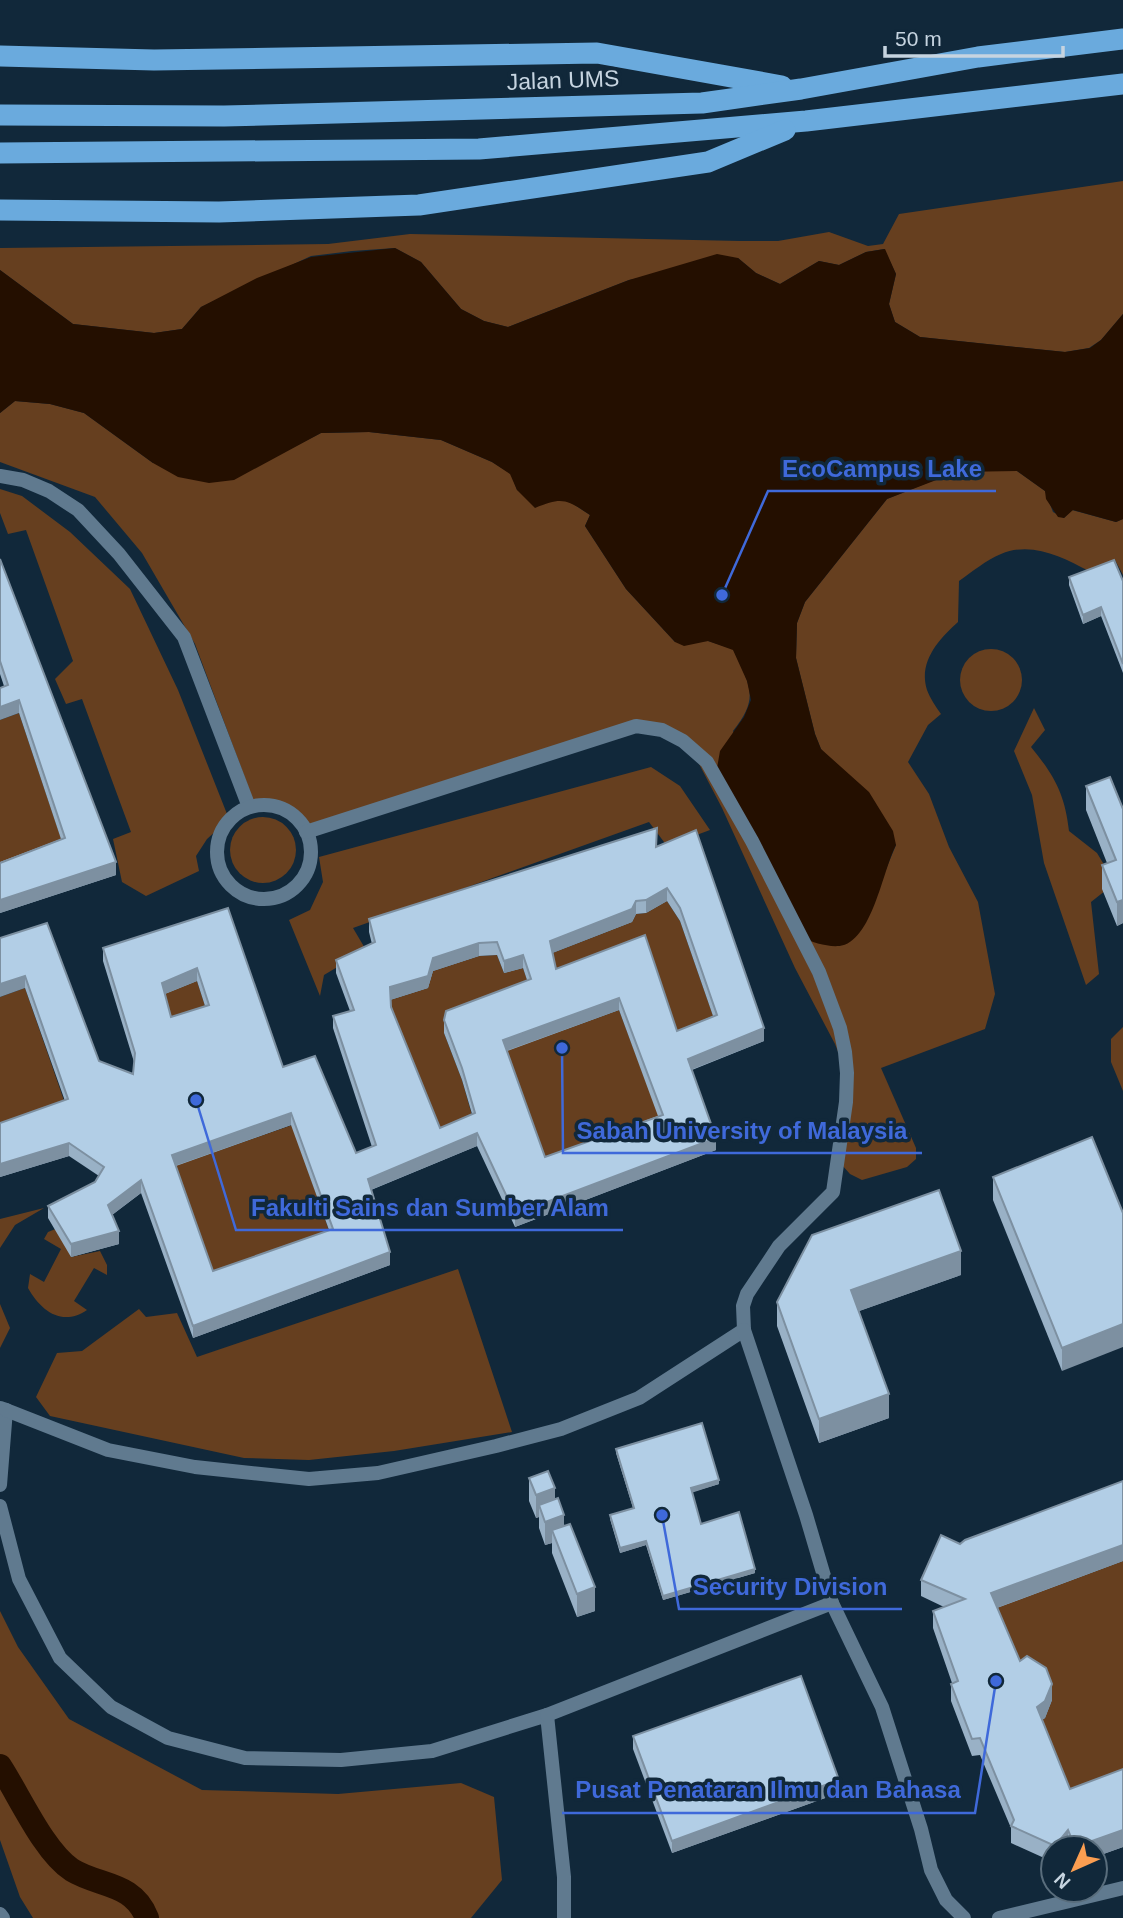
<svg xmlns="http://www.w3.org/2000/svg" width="1123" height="1918" viewBox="0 0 1123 1918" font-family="Arial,sans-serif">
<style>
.green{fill:#663f1f}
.water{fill:#240f00}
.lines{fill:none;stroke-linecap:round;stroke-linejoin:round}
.canal{stroke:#240f00;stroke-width:24}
.street{stroke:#607a8f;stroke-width:14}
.highway{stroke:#6aaadd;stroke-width:21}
.wall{fill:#99b1c6;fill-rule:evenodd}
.shaded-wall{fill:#7d90a1}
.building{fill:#b2cee6;stroke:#7d90a1;stroke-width:2;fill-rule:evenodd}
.labels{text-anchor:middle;stroke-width:7;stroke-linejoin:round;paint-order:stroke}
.street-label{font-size:23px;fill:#c6d4e0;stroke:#11283a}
.leader{fill:none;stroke:#3f69da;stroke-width:2.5}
.callout-dot{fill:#3f69da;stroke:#11283a;stroke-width:2.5}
.callout-label{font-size:24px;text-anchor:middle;font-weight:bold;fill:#3f69da;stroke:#11283a;stroke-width:7;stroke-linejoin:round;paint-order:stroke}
</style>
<rect width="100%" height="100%" fill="#11283a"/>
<g class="green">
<path d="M1123,181v133l-22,26 -12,8 -24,4 -145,-15 -25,-15 -6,-18 7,-30 -12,-25 -18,3 -27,13 -20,-4 -39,23 -24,-11 -18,-15 -109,22 -121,47 -24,-6 -23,-12 -40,-47 -26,-14 -43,3 -41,5 -110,51 -19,22 -28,4 -81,-9 -73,-54v-22l328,-4 82,-10 330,7h38l51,-9 39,14 15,-2 16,-30z"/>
<path d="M15,401l35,3 34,9 69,50 129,-10 39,-20 48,-1 72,8 51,22 19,12 6,16 36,10h14l23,15 -5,11 41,63 49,53 33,-1 25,8c17,37 27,48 0,82l84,212 23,3 44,-72 12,-29 -75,-96 -6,-15 -19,-76 1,-35 8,-21 82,-103 70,-28h60l28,20 8,21 11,6 8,-8 44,12 7,-3v56l-8,-15 -26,11c-27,-14 -57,-30 -88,-17 -15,6 -29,18 -42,27l-1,41c-19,17 -40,40 -31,68 3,8 9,17 14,24l-13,11 -20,37 21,32 20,53 29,55 17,92 -10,35 -104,39 35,80v11l-9,8 -45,13 -12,-6 -9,-10 4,-95 -10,-25 -40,-76 -73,-160 -25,-48 -23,-22 -26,-10 -334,104 -33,-26 -26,-1 -60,-161 -53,-91 -47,-56 -95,-35v-49z"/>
<path d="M0,489l22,7 48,36 60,57 48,101 51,129 -22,20 -11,17 3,15 -53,25 -24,-14 -9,-43 18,-7 -49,-133 -16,5 -11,-25 18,-18 -47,-131 -18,4 -8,-21z"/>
<circle cx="991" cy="680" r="31"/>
<path d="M1034,708l11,22 -14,17c23,28 34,47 38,84l28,22 18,30 -24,19 8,72 -13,11 -42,-122 -12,-68 -18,-44z"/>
<path d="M19,713l46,137 -65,25v-155z"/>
<path d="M651,767l29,19 30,44 -43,16 -18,-24 -296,106 13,22 -42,25 -4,21 -31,-76 21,-10 13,-28 -4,-25z"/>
<circle cx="263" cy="850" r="33"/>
<path d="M667,901l13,20 37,106 -40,17 -32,-96 -89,34 -6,-28 82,-32 4,-8 10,-1z"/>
<path d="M497,955l7,18 19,-5 8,23 -87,42 18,47 13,46 -35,15 -49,-121 -1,-20 38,-12 5,-17 46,-15z"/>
<path d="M197,981l12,37 -38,12 -9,-35z"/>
<path d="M25,988l43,124 -68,24v-139z"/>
<path d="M619,1010l44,117 -118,42 -42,-117z"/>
<path d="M1123,1027v64l-12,-29v-23z"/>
<path d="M292,1125l41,117 -120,41 -41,-116z"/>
<path d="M44,1208l-29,17 -15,23v-29z"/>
<path d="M58,1228l13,29 29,-6 7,14v10l-13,-7 -20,33 13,9c-25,17 -46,1 -59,-22l2,-14 14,8 17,-33 -17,-10 4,-7z"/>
<path d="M458,1269l54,163 -118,19 -85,9 -65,-2 -194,-42 -14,-19 21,-44 25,-2 57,-42 7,8 31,-4 20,44z"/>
<path d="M0,1304l10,24 -10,20z"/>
<path d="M1123,1561v225l-53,19 -33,-82 8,-5 7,-18 -6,-15 -26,-7 -29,-68z"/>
<path d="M0,1611l18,36 51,72 133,71 136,4 123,-11 33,14 8,83 -31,38h-438l-13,-21 -20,-57z"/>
</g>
<path class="water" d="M395,248l26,14 40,47 23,12 24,6 121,-47 88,-26 21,4 18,15 24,11 39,-23 20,4 27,-13 19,-3 11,25 -7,30 6,18 25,15 145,15 25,-4 11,-8 22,-26v205l-7,3 -43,-12 -9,8 -6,-1 -12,-18 -1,-8 -28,-20 -60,1 -70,27 -82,103 -8,21 -1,35 19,76 6,15 48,43 24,39 3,14c-13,24 -24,98 -57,101 -13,1 -26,-4 -37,-8l-85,-170 3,-17 24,-34 7,-17 -4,-19 -14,-31 -25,-9 -24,5 -9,-4 -49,-53 -41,-63 5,-11c-24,-16 -28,-18 -55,-7l-18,-18 -7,-16 -18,-12 -51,-22 -72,-8 -48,1 -87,47 -25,3 -31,-6 -25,-14 -69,-50 -34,-9 -35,-3 -15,12v-143l73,54 81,9 28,-4 19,-22 56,-29 54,-21z"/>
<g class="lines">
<path class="canal" d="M0,1766c19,29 44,86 72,104 28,17 61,12 75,48"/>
<g class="street">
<path d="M0,476l23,4 26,11 29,19 41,44 65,83 65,170"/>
<circle cx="264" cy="852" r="47"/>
<path d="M0,1408l6,2 -6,75"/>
<path d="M6,1410l102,40 87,17 114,12 69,-6 118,-27 65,-17 78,-31 105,-68 -1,-24 4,-12 32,-48 54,-54 13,-90 1,-29 -2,-21 -5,-24 -21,-56 -67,-131 -45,-79 -24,-21 -21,-11 -26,-4 -330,106"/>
<path d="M0,1506l19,73 41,79 51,49 57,31 77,20 96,2 91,-9 115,-36 17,162v41"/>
<path d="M832,1603l50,104 39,122 10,41 15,30 18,18"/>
<path d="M547,1715l285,-112 -26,-88 -62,-185"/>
<path d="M0,1914l3,4"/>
<path d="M999,1918l124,-30"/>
</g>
<g class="highway">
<path d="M0,56l154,4 443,-7 185,33"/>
<path d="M0,115l224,1 478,-13 99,-14 177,-32 145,-18"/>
<path d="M0,153l479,-4 327,-28 317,-37"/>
<path d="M0,210l219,2 200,-7 289,-43 77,-32"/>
</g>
</g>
<g class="wall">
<path d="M0,559l116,316 -116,38v-51l61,-23 -42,-126 -15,-27 -4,-12z"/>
<path d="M1069,577l54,4v92l-22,-57 -18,8 -14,-39z"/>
<path d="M1086,786l37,23v114l-6,3 -15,-37v-24l5,-2 -21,-53z"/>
<path d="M657,847l107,194 -72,29 24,80 -201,77 -38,-81 -106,44 19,75 -197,73 -52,-145 -29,22 7,29 -48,13 -23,-39v-12l47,-24 4,-6 -30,-20 -69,21v-54l65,-22 -40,-113 -25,-50 99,123 34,13 1,-12 -31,-101v-13l125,-40 55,159 73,86 16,-6 -39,-119v-12l17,-5 -14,-38v-13l36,-16 -3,-12v-13zM667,901l13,20 33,95 -36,15 -32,-96 -89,34 -4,-16 80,-31 4,-8 10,-1zM497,955l7,18 19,-5 4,12 -83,40v13l18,47 10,34 -32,14 -49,-121 -1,-7 38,-12 5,-17 46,-15zM197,981l8,25 -34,11 -6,-23zM619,1010l39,106 -113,41 -38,-106zM291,1125l38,105 -116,41 -37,-105z"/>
<path d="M1092,1137l-30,234 -69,-171v-23z"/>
<path d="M961,1275l-102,36 30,107 -70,25 -42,-117v-24z"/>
<path d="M616,1449l103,35 -27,8 9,32 54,49 -92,27 -17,-55 -26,8 -10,-34v-4l23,-7 -17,-55z"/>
<path d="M529,1478l26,21 40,112 -18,6 -25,-64v-10l-7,2 -6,-17v-11l-3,1 -7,-17z"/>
<path d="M960,1544l163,17 -126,47 23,53 32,39 -7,18 -3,2 28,69 53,-20v78l-28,10v-9h-27v-1l-1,1h-14v14l-42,-19v-15l-31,-73 -8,1 -21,-55v-17l1,-1 -19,-55v-17l11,-4 -23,-11v-16z"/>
<path d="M633,1736l206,57 -167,60 -39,-104z"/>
</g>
<g class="shaded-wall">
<path d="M1101,607v9l-18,8v-9z"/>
<path d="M19,700v13l-19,7v-13z"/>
<path d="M116,862v13l-116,38v-13z"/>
<path d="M667,888v13l-21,12v-13z"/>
<path d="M1123,900v23l-6,3v-24z"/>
<path d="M636,901v13l-4,8 -82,32v-13z"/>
<path d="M479,943v13l-46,15 -5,17 -38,12v-13l43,-29z"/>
<path d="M523,955v13l-19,5v-12z"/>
<path d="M197,968v13l-35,14v-12z"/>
<path d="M25,976v12l-25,9v-13z"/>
<path d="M619,998v12l-116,42v-12z"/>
<path d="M764,1028v13l-76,30v-12z"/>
<path d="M291,1113v12l-119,42v-12z"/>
<path d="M477,1133v13l-109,45v-12z"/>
<path d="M716,1138v12l-201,77v-13z"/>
<path d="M69,1143v13l-69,21v-13z"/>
<path d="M141,1180v13l-33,25v-13z"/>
<path d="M119,1231v13l-48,13v-13z"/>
<path d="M961,1251v24l-110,39v-24z"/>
<path d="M390,1252v13l-197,73v-12z"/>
<path d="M1123,1324v23l-61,24v-23z"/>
<path d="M889,1394v24l-70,25v-24z"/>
<path d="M719,1480v4l-28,9v-5z"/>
<path d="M555,1488v23l-16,-6v12l-3,1v-23z"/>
<path d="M564,1515v23l-12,-8v13l-7,2v-23z"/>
<path d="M646,1541v4l-26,8v-5z"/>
<path d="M1123,1545v16l-132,49v-17z"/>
<path d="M755,1569v4l-92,27v-4z"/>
<path d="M595,1587v24l-18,6v-23z"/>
<path d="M1052,1684v16l-7,18 -8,5v-16z"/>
<path d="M839,1780v13l-167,60v-12z"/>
<path d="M1068,1830v17l-1,1h-12v-2z"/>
<path d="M1123,1830v17l-28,10v-9h-20z"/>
</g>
<g class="building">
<path d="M0,559l116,303 -116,38v-37l65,-25 -46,-138 -19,7v-19l8,-3 -8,-24z"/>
<path d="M1114,560l9,21v83l-22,-57 -18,8 -14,-38z"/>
<path d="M1110,777l13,32v91l-6,2 -15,-37 14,-5 -30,-74z"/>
<path d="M657,828l-1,19 40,-17 68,198 -76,31 28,79 -201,76 -38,-81 -109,46 22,73 -197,74 -52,-146 -33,25 11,26 -48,13 -23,-38 47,-24 9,-15 -35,-24 -69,21v-41l68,-24 -43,-123 -25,8v-46l47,-15 52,138 34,13 2,-21 -32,-105 125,-40 55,159 32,-11 41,97 20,-8 -43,-129 21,-6 -18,-50 39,-18 -6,-23zM667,888l13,20 37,107 -40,16 -32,-96 -89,34 -6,-28 82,-32 4,-8 10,-1zM497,942l7,19 19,-6 8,24 -85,32 -2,9 18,48 13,45 -35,15 -49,-121 -1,-20 38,-11 5,-18 46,-15zM197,968l12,37 -38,12 -9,-34zM619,998l44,117 -118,42 -42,-117zM291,1113l42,116 -120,42 -41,-116z"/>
<path d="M1092,1137l31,76v111l-61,24 -69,-171z"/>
<path d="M939,1190l22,61 -110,39 38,104 -70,25 -42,-117 35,-67z"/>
<path d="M702,1423l17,57 -28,8 10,36 38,-12 16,57 -92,27 -17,-55 -26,7 -10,-33 24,-7 -18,-59z"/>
<path d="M548,1471l7,17 -19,7 -7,-17z"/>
<path d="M1123,1481v64l-132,48 29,68 7,-5 19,12 6,16 -7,17 -8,6 33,82 53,-20v61l-48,17 -7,-17 -13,16 -44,-20 3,-6 -34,-82 -8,1 -21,-55 7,-3 -25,-70 32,-12 -44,-19 20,-45 19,9 5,-4z"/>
<path d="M558,1498l6,17 -19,7 -6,-17z"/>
<path d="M570,1524l25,63 -18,7 -25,-64z"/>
<path d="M801,1676l38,104 -167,61 -39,-105z"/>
</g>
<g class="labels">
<g class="street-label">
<text transform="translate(563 80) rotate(-2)" y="8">Jalan UMS</text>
</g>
</g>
<path class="leader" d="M722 595L768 491H996M562 1048L563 1153H922M196 1100L236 1230H623M662 1515L679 1609H902M996 1681L975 1813H562"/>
<g class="callout-dot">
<circle cx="722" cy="595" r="7"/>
<circle cx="562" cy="1048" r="7"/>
<circle cx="196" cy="1100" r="7"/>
<circle cx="662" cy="1515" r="7"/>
<circle cx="996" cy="1681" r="7"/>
</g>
<g class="callout-label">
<text x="882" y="477">EcoCampus Lake</text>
<text x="742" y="1139">Sabah University of Malaysia</text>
<text x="430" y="1216">Fakulti Sains dan Sumber Alam</text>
<text x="790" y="1595">Security Division</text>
<text x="768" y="1798">Pusat Penataran Ilmu dan Bahasa</text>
</g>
<g transform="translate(1074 1869) rotate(225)"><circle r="33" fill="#11283a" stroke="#596d7c" stroke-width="2"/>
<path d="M0-5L12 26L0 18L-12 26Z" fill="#fb9e51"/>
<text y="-10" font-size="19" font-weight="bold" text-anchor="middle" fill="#c6d4e0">N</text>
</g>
<path d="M885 46v10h178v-10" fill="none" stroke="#c6d4e0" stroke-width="3.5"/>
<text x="895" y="46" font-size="21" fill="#c6d4e0" stroke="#11283a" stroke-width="5" paint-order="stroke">50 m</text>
</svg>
